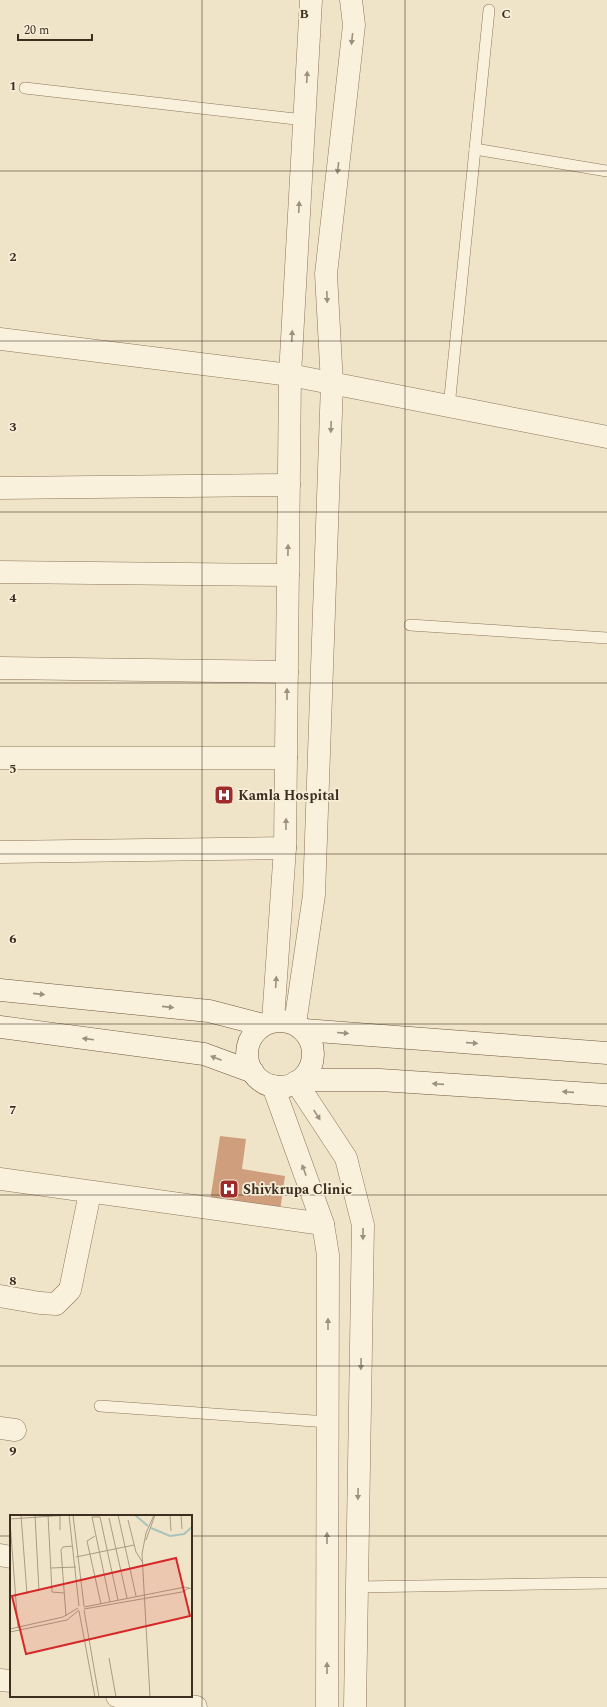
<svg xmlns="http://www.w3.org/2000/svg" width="607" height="1707" viewBox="0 0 607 1707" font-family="Spectral,serif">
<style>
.building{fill:#cf9f7d}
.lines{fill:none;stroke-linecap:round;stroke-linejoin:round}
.lane-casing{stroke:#8d765c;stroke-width:12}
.street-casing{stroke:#8d765c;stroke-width:23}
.secondary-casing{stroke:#6f573f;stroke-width:23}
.lane{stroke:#faf1dc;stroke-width:11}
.street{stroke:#faf1dc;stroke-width:22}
.secondary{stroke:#faf1dc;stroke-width:22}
.oneway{fill:#9c907e}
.grid{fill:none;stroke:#3d2e20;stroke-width:1;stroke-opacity:0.55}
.labels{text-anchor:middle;stroke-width:3.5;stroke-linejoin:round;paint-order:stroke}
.poi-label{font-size:14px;font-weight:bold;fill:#3d2e20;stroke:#f7eed8;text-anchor:start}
.inset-river{fill:none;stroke:#a9c4bc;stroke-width:2}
.inset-road{fill:none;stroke:#a89b85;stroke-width:1}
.view{fill:#d62828;fill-opacity:0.15;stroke:#d62828;stroke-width:2}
.inset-edge{fill:none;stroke:#3d2e20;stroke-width:2}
.grid-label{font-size:13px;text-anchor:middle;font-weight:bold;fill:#3d2e20;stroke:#f7eed8;stroke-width:3.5;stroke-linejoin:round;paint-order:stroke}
</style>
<rect width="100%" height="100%" fill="#f0e4c8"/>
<path class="building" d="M220,1136l26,3 -4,30 43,7 -5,35 -70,-10z"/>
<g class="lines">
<g class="lane-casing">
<g id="lane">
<path d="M25,88l279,32"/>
<path d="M475,149l132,22"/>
<path d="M449,407l40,-397"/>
<path d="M410,625l197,13"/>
<path d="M100,1406l228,16"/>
<path d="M357,1587l250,-4"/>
</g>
</g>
<g class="street-casing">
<g id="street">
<path d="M0,339l290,36 317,62"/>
<path d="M0,488l289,-3"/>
<path d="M0,572l288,3"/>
<path d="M0,668l287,4"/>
<path d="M0,758h286"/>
<path d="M0,852l285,-4"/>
<path d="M273,1021l12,-173 5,-473 21,-375"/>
<path d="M295,1024l19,-129 18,-511 -6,-110 28,-249 -3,-25"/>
<path d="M296,1082l50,76 17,67 -8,482"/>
<path d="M273,1086l50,138 5,31 -1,452"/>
<path d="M0,1179l323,45"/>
<path d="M0,1296l40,7 16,1 14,-14 20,-97"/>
<path d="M0,1428l15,2"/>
<path d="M0,1555l11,2"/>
<path d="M0,1680l11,1"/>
<path d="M117,1696l79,11"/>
</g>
</g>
<g class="secondary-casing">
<g id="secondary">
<path d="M0,990l209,21 54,14"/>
<circle cx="280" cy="1054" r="33"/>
<path d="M0,1027l204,27 49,18"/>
<path d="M304,1030l303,23"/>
<path d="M301,1080h79l227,15"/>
</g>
</g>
<use href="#lane" class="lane"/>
<use href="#street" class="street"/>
<use href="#secondary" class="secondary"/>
</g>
<defs><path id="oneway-solid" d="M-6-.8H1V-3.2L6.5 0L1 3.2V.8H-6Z"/></defs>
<g class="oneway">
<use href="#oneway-solid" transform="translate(352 39) rotate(96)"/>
<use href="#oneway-solid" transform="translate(307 77) rotate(-87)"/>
<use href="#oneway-solid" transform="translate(338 168) rotate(96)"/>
<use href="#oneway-solid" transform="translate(299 207) rotate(-87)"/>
<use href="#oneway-solid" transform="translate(327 297) rotate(88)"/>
<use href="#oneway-solid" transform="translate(292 336) rotate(-87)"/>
<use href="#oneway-solid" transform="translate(331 427) rotate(92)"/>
<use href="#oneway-solid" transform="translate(288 550) rotate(-89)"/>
<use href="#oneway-solid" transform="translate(287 694) rotate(-90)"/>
<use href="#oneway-solid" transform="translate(286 824) rotate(-89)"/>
<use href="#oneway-solid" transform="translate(276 982) rotate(-86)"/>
<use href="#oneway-solid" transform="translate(39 994) rotate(6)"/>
<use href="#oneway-solid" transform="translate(168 1007) rotate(6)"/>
<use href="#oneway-solid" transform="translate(343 1033) rotate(5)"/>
<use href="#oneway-solid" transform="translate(88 1039) rotate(-173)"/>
<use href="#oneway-solid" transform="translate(472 1043) rotate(4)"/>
<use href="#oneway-solid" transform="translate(216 1058) rotate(-159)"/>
<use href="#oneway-solid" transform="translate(438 1084) rotate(-176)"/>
<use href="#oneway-solid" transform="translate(568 1092) rotate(-176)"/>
<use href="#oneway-solid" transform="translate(317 1115) rotate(57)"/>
<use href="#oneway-solid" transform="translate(304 1170) rotate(-110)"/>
<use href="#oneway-solid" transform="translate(363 1234) rotate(91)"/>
<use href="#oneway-solid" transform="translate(328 1324) rotate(-90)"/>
<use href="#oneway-solid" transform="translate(361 1364) rotate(91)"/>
<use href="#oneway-solid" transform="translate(358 1494) rotate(91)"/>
<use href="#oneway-solid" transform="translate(327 1538) rotate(-90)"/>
<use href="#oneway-solid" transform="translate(327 1668) rotate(-90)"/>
</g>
<path class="grid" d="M202,0v1707M405,0v1707M0,171h607M0,341h607M0,512h607M0,683h607M0,854h607M0,1024h607M0,1195h607M0,1366h607M0,1536h11M191,1536h416"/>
<defs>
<g id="hospital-square" transform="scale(1)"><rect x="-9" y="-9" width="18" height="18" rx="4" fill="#9e2a2b" stroke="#f7eed8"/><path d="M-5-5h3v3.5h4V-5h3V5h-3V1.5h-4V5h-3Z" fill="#fff"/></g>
</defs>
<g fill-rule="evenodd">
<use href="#hospital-square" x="224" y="795"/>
<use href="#hospital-square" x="229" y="1189"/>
</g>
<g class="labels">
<g class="poi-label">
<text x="238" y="800">Kamla Hospital</text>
<text x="243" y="1194">Shivkrupa Clinic</text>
</g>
</g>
<g transform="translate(10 1515)">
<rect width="182" height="182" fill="#f0e4c8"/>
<path class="inset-river" d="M125,0l13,11M141,13l19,8 14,-2 8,-7"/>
<path class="inset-road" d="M11,0l6,79M25,0l4,76M38,0l4,77 12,1M59,0l10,91M63,0l11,91M108,0l18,81M160,0l1,16M171,0l1,14M50,1v14M99,3l18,80M0,4l58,-4M118,5l8,32 7,11M0,6l8,107M85,21l-8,5 14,63M136,25l9,-25M66,42l58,-12M41,53l25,-1M100,87l-18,-85h8l18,83M74,92l101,-20 7,2M74,94l98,-17 7,-4M74,95l15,87M69,96l16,86M56,101l-5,-66 2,-3 10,-1M0,114l53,-12 15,-9M0,117l57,-12 12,-10M99,143l7,39M140,182l-8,-143 4,-21 8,-18"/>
<path class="view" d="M166,43l14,58 -164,38 -14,-58z"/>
<rect width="182" height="182" class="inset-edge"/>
</g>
<g class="grid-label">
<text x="304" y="18">B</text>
<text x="506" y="18">C</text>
<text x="13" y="90">1</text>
<text x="13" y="261">2</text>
<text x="13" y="431">3</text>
<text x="13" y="602">4</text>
<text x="13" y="773">5</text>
<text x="13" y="943">6</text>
<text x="13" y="1114">7</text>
<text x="13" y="1285">8</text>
<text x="13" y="1455">9</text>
</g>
<path d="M18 34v6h74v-6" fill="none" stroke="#3d2e20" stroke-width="2"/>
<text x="24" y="34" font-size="12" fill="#3d2e20" stroke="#f7eed8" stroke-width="3" paint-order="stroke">20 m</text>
</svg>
